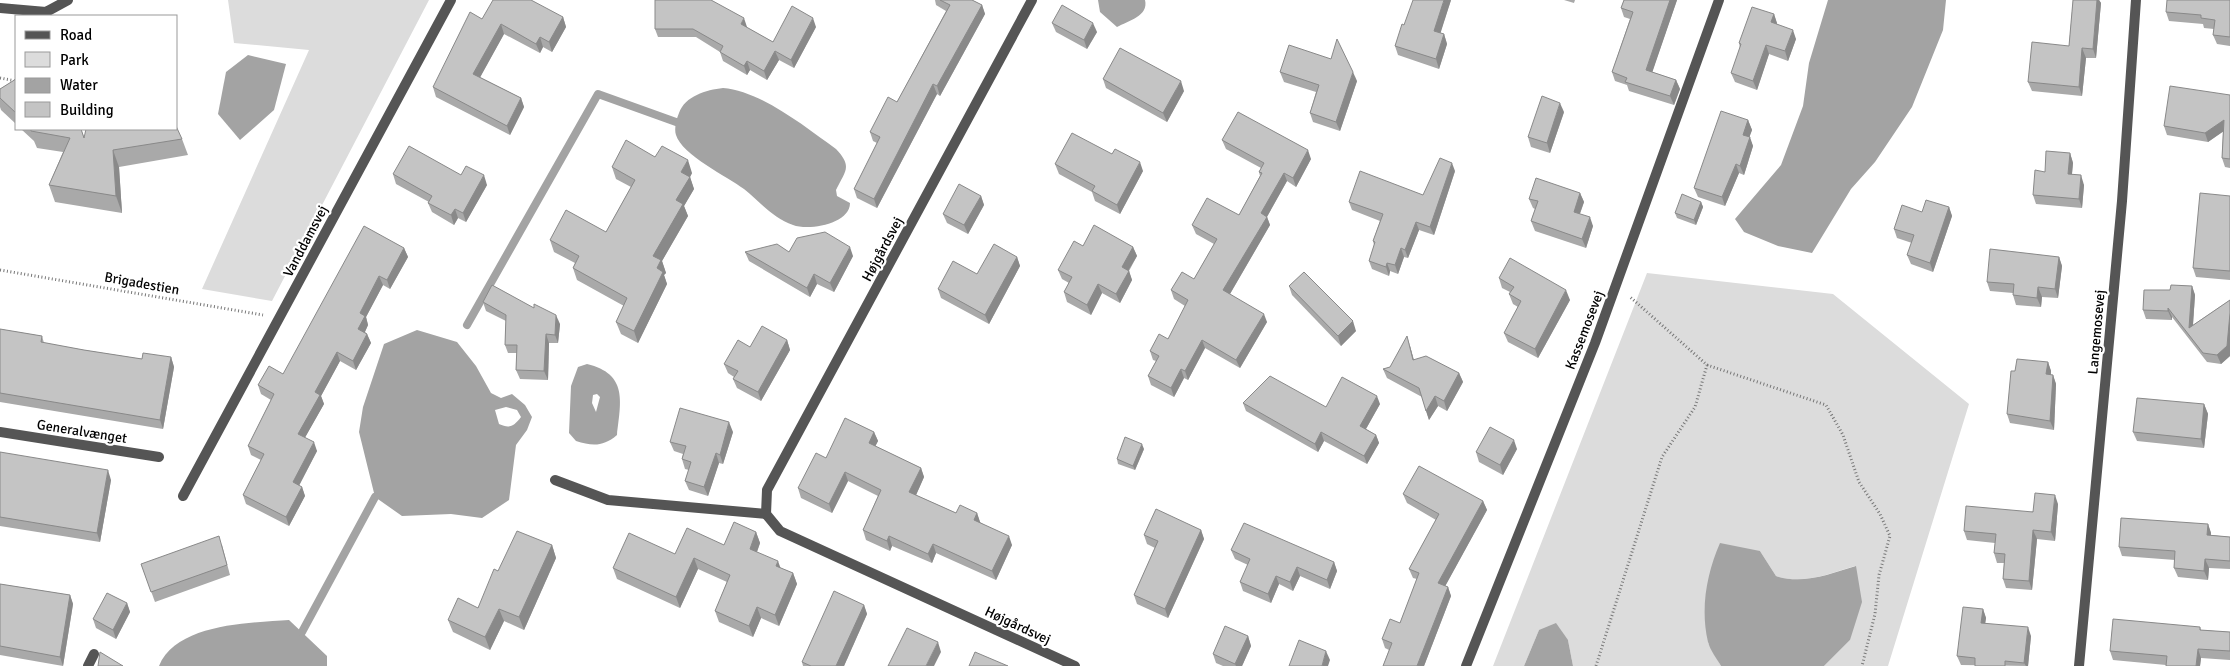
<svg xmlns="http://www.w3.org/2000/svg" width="2230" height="666" viewBox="0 0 2230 666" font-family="Signika,sans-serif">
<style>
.green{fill:#dcdcdc}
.water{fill:#a3a3a3;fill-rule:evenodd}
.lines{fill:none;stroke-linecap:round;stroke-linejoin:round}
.stream{stroke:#a3a3a3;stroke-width:8}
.path{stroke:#777;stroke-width:3;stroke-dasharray:1 2.5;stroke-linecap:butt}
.service{stroke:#555;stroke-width:10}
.minor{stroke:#555;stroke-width:10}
.wall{fill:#a9a9a9}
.shaded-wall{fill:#898989}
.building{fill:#c4c4c4;stroke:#898989}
.labels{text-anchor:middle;stroke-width:4.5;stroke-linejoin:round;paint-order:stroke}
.street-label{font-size:14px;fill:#000;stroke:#fff}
</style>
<rect width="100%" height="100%" fill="#fff"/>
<g class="green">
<path d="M228,0h201l-157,301 -70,-12 107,-239 -75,-7z"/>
<path d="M1647,273l186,21 136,110 -81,262h-64l26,-26 5,-74c-27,8 -52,19 -79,10l-16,-25 -52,92 13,23h-148l-5,-26 -29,-10 -15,36h-31z"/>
</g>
<g class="water">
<path d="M1098,0h47c4,16 -17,21 -28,27l-17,-15z"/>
<path d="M1828,0h118l-3,30 -31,77 -37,55 -24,27 -39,64 -34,-7 -34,-14 -9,-13 46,-54 22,-59 6,-43z"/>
<path d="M248,55l38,9 -12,46 -34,30 -22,-26 8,-42z"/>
<path d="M723,88c38,3 82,39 113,61 17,18 9,22 0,41l1,6 13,7c0,21 -41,28 -57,22 -20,-7 -33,-23 -49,-36 -16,-12 -62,-34 -68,-54 -2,-6 0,-15 3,-22 6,-17 27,-23 44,-25z"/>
<path d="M417,330l40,12 19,24 15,27 10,5 11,-4 13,11 7,12 -5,13 -11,15 -7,55 -27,18 -31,-4 -49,2 -27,-19 -16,-65 4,-25 21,-63zM506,407l11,3 4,7c-7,9 -11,12 -22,7l-4,-14z"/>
<path d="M587,364c41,10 34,37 30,71 -14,12 -25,11 -41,6l-7,-8 2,-47 7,-19zM597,394l3,3 -4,15 -4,-9 1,-8z"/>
<path d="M1720,543l40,8 16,25c27,9 53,-2 80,-10l6,36 -12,38 -26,26h-103c-4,-7 -11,-16 -13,-24 -8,-34 -1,-69 12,-99z"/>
<path d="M289,620l38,36v10h-168c18,-43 92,-43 130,-46z"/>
<path d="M1556,623l12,17 5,26h-49l15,-36z"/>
</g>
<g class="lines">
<g class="stream">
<path d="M467,325l131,-231 78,28"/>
<path d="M302,632l73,-135"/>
</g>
<g class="path">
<path d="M0,78l16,3"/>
<path d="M0,270l263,45"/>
<path d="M1707,365l119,40 17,30 16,47 21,32 10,22 -11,39 -4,39 -13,52"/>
<path d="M1596,666l66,-209 33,-50 12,-42 -78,-69"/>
</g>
<path class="service" d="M0,8l46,4 22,-12"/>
<g class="minor">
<path d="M1032,0l-265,490 -1,24 14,17 295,135"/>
<path d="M0,432l159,25"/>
<path d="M555,480l53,20 158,14"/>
<path d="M183,496l268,-496"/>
<path d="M88,666l6,-12"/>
<path d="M1466,666l129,-323 124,-343"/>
<path d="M2079,666l43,-465 14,-201"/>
</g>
</g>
<g class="wall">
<path d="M935,0h37l10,5 3,9 -45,82 -3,-2 -60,114 -20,-10 -3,-9 23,-46 -4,-2 -3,-9 27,-30 49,-91 -10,-6z"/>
<path d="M1451,0l-11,33 4,1 3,10 -8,25 -41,-14 -3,-9 9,-21z"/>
<path d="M1564,0h11l-1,3z"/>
<path d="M1624,0h53l-25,72 24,8 4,9 -6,16 -45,-14 -2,-6 -12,-4 -3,-9 18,-53 -6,-2 -3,-9z"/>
<path d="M2073,0h26l2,3 -5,55h-10l-4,38 -50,-5 -4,-9 41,-36z"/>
<path d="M2230,0v46l-13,-2 -4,-9 1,-6 -10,-1 -1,-4 -34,-3 -3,-9z"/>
<path d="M1774,14l3,10 19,15 -8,22 -19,-7 -12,36 -22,-8 -4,-9 9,-25 -1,-5z"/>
<path d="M563,17l3,10 -14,25 -9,-5 -3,6 -36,-19 -24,43 41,21 3,9 -14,28 -74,-38 -3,-10 49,-68z"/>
<path d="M1052,23l45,9 -10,17 -31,-17z"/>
<path d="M746,27l27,15 43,-15 -22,41 -15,-8 -12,20 -17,-10 -3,5 -24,-14 -3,-9 -24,-15h-38l-3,-8 92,-2z"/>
<path d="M1280,72l77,9 -17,50 -27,-9 -3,-9 6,-21 -32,-10z"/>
<path d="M16,79v45l-15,-14 -1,-3v-18z"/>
<path d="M1103,79l81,12 -17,31 -61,-34z"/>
<path d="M2230,95v73l-5,-1 -3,-9 1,-27 -15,11 -41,-7 -3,-9z"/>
<path d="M1564,112l-14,41 -19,-6 -3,-10z"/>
<path d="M1748,120l4,10 -3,7 4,9 -9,29 -5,-2 -14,33 -27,-9 -4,-9z"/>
<path d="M21,129h60l3,8 98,2 6,16 -69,12 3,46 -67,-11 -6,-17 14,-33 -26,-4 -3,-7z"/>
<path d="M1222,140l89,19 -15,28 -9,-6 -20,36 3,8 -40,69 37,28 -27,46 -35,-20 -17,32 -4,-2 -10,19 -23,-12 -3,-9 8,-15 -3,-1 -3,-9 18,-12 17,-33 -11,-7 -3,-9 23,-11 20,-35 -18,-10 -4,-9 47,-10 21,-39 -1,-4 2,-4 -35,-19z"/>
<path d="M2070,153l3,10 -1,11 12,11 -2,23 -46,-4 -3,-9 12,-23z"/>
<path d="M1055,164l88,7 -23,43 -25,-13 -3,-9 -33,-18z"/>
<path d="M612,167l80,6 -2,4 4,12 -10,17 4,10 -26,45 4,12 -2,2 3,9 -29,59 -17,-9 -5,-12 8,-16 -47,-26 -4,-12 2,-5 -21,-11 -4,-12 56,-8 25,-45 -15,-8z"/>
<path d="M1455,171l-21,64 -15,-5 -11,28 -4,-1 -6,17 -8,-3 -1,5 -17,-7 -3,-8 5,-16 -1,-4 7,-20 -28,-11 -3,-8 74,-7z"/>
<path d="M393,174l68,1 26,10 -21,37 -8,-4 -4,7 -22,-13 -4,-9 1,-1 -33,-18z"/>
<path d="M1580,193l4,9 -4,12 13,12 -7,22 -51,-17 -4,-10 4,-12 -2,-1 -4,-9z"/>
<path d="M981,196l3,9 -16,29 -21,-11 -4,-9z"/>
<path d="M2230,196v84l-34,-3 -3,-9z"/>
<path d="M1701,202l2,5 -7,18 -19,-7 -2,-5z"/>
<path d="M1949,207l3,9 -19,56 -22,-8 -4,-9 5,-12 -15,-5 -3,-9 28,-17z"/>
<path d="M1083,246l50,1 4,9 -8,15 3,9 -12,23 -18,-10 -11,22 -24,-13 -3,-10 5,-9 -7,-4 -4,-9z"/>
<path d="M404,248l4,9 -18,32 -7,-4 -17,32 2,8 -3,7 2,2 4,9 -15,27 -16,-9 -19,35 3,8 -19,33 12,14 -18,35 3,1 3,9 -16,30 -43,-22 -3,-9 18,-35 -10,-5 -3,-9 23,-46 -10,-6 -3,-9 25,-11z"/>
<path d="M745,252h44l64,4 -19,36 -17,-8 -7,13 -61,-36z"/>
<path d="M1017,257l3,9 -31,58 -48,-26 -3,-9 39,-15z"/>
<path d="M2059,257l3,9 -4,32 -16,-1 -1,10 -25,-2 -3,-10v-2l-23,-2 -3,-9z"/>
<path d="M1499,278l71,22 -32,58 -30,-16 -4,-9 14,-26 -5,-3 -4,-10 1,-2 -8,-4z"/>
<path d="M1289,286l67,45 -15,15 -49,-51z"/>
<path d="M2192,286l3,9 -2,30 37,-25v56l-9,8 -14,-2 -35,-45v3l-26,-1 -3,-9 27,-20z"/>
<path d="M483,302l77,22 -2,19h-9l-1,37 -28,-1 -4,-9 1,-17h-9l-3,-8 1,-24 -20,-10z"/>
<path d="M0,329l42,7 2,7 40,7 58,9 29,-2 3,10 -11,62 -163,-27z"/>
<path d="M787,340l3,10 -29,51 -24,-13 -4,-9 1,-2 -6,-4 -4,-9 26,-17z"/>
<path d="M1410,346l4,14 45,13 4,9 -16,29 -9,-5 -9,14 -7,-23 -35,-19 -4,-9 7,-2z"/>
<path d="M2048,362l3,9v4h2l3,9 -2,46 -44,-7 -3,-9 8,-43z"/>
<path d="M1243,403l83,4 54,-3 -14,25 10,6 3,8 -12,21 -43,-23 -6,11 -72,-41z"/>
<path d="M2204,404l4,10 -4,34 -67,-7 -4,-9z"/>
<path d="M733,432l-10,32 -4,-1 -11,33 -19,-6 -4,-9 4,-11 -4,-1 -3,-10 1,-5 -9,-3 -4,-9z"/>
<path d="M874,432l4,9 -3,5 46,22 3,9 -8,18 40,18h21l3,9 32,23 -16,35 -60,-27 -4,10 -40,-17 -2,5 -24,-11 -3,-10 15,-34 -30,-15 -16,32 -31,-15 -3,-10 28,-30z"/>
<path d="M1144,449l-9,21 -17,-6 -1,-5z"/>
<path d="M1517,449l-14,26 -24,-13 -3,-10z"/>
<path d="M0,452l111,28 -11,62 -100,-16z"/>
<path d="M1403,494l80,7 4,9 -42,76 3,1 3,9 -27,70h-41l6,-16 -4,-2 -3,-9 18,-16 17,-44 -4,-1 -4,-9 27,-49 -29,-17z"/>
<path d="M2058,504l-3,37 -18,-2 -5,51 -26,-2 -3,-9 1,-16h-7l-3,-10 1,-10 -28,-3 -3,-9z"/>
<path d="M2208,524l3,9v2l19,2v32l-21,-1 -1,12 -30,-3 -4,-9 1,-8 -53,-4 -3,-9z"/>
<path d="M1201,530l3,9 -36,79 -31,-14 -3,-9 21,-47 -8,-4 -3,-9z"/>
<path d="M756,532l4,11 -3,9 24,16 12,5 4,11 -18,42 -18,-8 -8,19 -34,-15 -4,-11 12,-29 -29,-13 -18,39 -63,-29 -4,-11 62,-14 49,-9z"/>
<path d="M222,545l8,30 -75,27 -14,-38z"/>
<path d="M552,545l4,13 -32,72 -20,-9 -14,29 -37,-18 -5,-12 30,-12 20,-37z"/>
<path d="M1231,550l103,12 3,9 -7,18 -30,-13 -7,15 -14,-7 -8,19 -28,-12 -3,-9 8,-17 -13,-6z"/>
<path d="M0,584l70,11 3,9 -10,62 -63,-11z"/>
<path d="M127,603l3,9 -14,27 -20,-11 -3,-9z"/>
<path d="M864,605l3,9 -23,52h-41l-1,-4z"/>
<path d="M1983,609l3,9 -1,5 46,13 -3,30 -67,-1 -4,-9z"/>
<path d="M2200,627l1,3 29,2v28l-29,-2 -1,8h-34v-1l-53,-5 -3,-9z"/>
<path d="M1248,636l3,10 -9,20h-19l-7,-3 -3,-9z"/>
</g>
<g class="shaded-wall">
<path d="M1444,0h7l-13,41 -4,-10z"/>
<path d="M1670,0h7l-27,79 -4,-9z"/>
<path d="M2097,0h2l2,3 -5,55 -3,-9z"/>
<path d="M982,5l3,9 -45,82 -3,-10z"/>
<path d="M1774,14l3,9 -3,8 -3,-9z"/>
<path d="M563,17l3,10 -14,25 -3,-10z"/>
<path d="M744,18l3,9 -3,5 -3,-8z"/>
<path d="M813,18l3,9 -22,41 -3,-8z"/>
<path d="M1093,23l4,9 -10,17 -3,-9z"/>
<path d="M501,24l3,10 -27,49 -4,-9z"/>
<path d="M1793,30l3,9 -8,22 -3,-10z"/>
<path d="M1444,34l3,10 -8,25 -3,-10z"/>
<path d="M540,37l3,10 -3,6 -4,-9z"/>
<path d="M1766,45l3,9 -12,36 -4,-9z"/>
<path d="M2082,48l4,10 -4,38 -3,-9z"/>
<path d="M775,51l4,9 -12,20 -3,-9z"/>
<path d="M747,61l3,9 -3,5 -3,-9z"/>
<path d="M1353,72l4,9 -17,50 -4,-9z"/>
<path d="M1676,80l4,9 -6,16 -4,-9z"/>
<path d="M1181,81l3,10 -17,31 -4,-9z"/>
<path d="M933,84l4,10 -60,114 -3,-9z"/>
<path d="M521,98l3,9 -14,28 -3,-9z"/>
<path d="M1560,103l4,9 -14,41 -3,-10z"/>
<path d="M1748,120l4,10 -5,14 -4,-9z"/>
<path d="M2224,120l3,9 -19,13 -3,-9z"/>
<path d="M1750,137l3,9 -9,29 -4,-9z"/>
<path d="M113,150l6,17 3,46 -6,-17z"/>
<path d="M1308,150l3,9 -15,28 -3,-9z"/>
<path d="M2070,153l3,10 -2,20 -3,-9z"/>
<path d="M688,160l4,13 -2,4 4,12 -10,17 4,10 -26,45 4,12 -2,2 3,9 -29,59 -4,-12 19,-75 23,-56 5,-28z"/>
<path d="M1140,162l3,9 -23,43 -3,-9z"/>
<path d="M1452,163l3,8 -21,64 -4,-8z"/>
<path d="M1736,164l3,9 -14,33 -3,-9z"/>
<path d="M1284,173l3,8 -23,41 -3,-9z"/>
<path d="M484,175l3,10 -21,37 -3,-9z"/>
<path d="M2081,175l3,10 -2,23 -3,-9z"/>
<path d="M1580,193l4,9 -7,19 -3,-9z"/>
<path d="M981,196l3,9 -16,29 -4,-9z"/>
<path d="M1701,202l2,5 -7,18 -2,-5z"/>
<path d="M1949,207l3,9 -19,56 -3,-9z"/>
<path d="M455,209l3,9 -4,7 -3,-10z"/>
<path d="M1267,217l3,8 -43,74 -4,-9z"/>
<path d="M1590,217l3,9 -7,22 -4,-9z"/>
<path d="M1416,222l3,8 -11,28 -3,-8z"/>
<path d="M850,247l3,9 -19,36 -4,-9z"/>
<path d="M1133,247l4,9 -12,20 -3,-9z"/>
<path d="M404,248l4,9 -18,32 -3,-9z"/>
<path d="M1401,248l3,9 -6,17 -3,-9z"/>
<path d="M1017,257l3,9 -31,58 -4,-9z"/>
<path d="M2059,257l3,9 -4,32 -3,-9z"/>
<path d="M1387,263l3,8 -1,5 -3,-9z"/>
<path d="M1129,271l3,9 -12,23 -4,-9z"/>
<path d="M814,274l3,10 -7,13 -3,-9z"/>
<path d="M379,276l4,9 -17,32 2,8 -6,13 -4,-9 2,-16z"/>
<path d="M1098,284l4,9 -11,22 -4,-10z"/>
<path d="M2192,286l3,9 -3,43 -3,-10z"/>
<path d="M2038,287l4,10 -1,10 -4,-9z"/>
<path d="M1566,290l4,10 -32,58 -3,-9z"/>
<path d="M2168,308l4,9v3l-4,-9z"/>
<path d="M2230,313v43l-9,8 -4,-9z"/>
<path d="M1264,314l3,8 -27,46 -4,-8z"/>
<path d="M556,315l4,9 -2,19 -3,-8z"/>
<path d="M1353,321l3,10 -15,15 -3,-10z"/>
<path d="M367,334l4,9 -15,27 -3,-9z"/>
<path d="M546,334l3,9 -1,37 -4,-9z"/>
<path d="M1407,336l3,10 6,23 -3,-9z"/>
<path d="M787,340l3,10 -29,51 -3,-9z"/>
<path d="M1202,340l3,8 -17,32 -3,-9z"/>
<path d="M337,352l3,9 -19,35 3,8 -22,39 -4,-9 17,-42z"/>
<path d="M171,357l3,10 -11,62 -3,-9z"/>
<path d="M2048,362l3,9 -1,13 -4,-10z"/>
<path d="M1181,369l3,9 -10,19 -3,-9z"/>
<path d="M1459,373l4,9 -16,29 -3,-10z"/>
<path d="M2053,375l3,9 -2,46 -4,-9z"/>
<path d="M1377,396l3,8 -17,30 -3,-8z"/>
<path d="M1435,396l3,10 -9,14 -3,-9z"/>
<path d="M2204,404l4,10 -4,34 -3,-9z"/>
<path d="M729,422l4,10 -10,32 -3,-9z"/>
<path d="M874,432l4,9 -6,12 -3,-10z"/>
<path d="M1321,432l3,9 -6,11 -3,-8z"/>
<path d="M1376,435l3,8 -12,21 -3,-8z"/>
<path d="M1514,440l3,9 -14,26 -3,-10z"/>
<path d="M314,442l3,9 -21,40 -3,-9z"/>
<path d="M1142,444l2,5 -9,21 -2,-4z"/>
<path d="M716,453l3,10 -11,33 -4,-9z"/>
<path d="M921,468l3,9 -11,25 -4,-10z"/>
<path d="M108,470l3,10 -11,62 -3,-9z"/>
<path d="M845,472l3,9 -16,32 -3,-9z"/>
<path d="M302,487l3,9 -16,30 -3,-9z"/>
<path d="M2055,495l3,9 -3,37 -4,-9z"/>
<path d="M1483,501l4,9 -45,82 -4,-9z"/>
<path d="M977,513l3,9 -3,7 -3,-9z"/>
<path d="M2208,524l3,9 -1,11 -3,-9z"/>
<path d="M1201,530l3,9 -36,79 -3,-9z"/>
<path d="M2033,530l4,9 -5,51 -3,-9z"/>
<path d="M756,532l4,11 -6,17 -4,-11z"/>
<path d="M889,536l3,10 -2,5 -3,-10z"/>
<path d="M1009,536l3,9 -16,35 -4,-9z"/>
<path d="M933,544l3,9 -4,10 -4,-9z"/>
<path d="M552,545l4,13 -32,72 -5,-13z"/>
<path d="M694,558l4,11 -18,39 -4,-11z"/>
<path d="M2205,559l4,9 -1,12 -4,-9z"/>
<path d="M778,561l4,11 -6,-6z"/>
<path d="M1334,562l3,9 -7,18 -3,-9z"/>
<path d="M1297,567l3,9 -7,15 -3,-9z"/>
<path d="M793,573l4,11 -18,42 -4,-11z"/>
<path d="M1276,576l3,8 -8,19 -3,-9z"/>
<path d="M1448,587l3,9 -27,70h-7z"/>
<path d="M70,595l3,9 -10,62 -3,-9z"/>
<path d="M127,603l3,9 -14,27 -3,-9z"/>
<path d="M864,605l3,9 -23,52h-8z"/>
<path d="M757,607l4,11 -8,19 -4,-11z"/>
<path d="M499,609l5,12 -14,29 -5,-13z"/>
<path d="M1983,609l3,9 -2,14 -3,-9z"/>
<path d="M2028,627l3,9 -3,30h-2l-2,-3z"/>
<path d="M1248,636l3,10 -9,20h-6l-1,-2z"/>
<path d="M938,642l3,10 -7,14h-8z"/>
<path d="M2198,649l3,9 -1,8h-4z"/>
<path d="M1326,651l4,9 -2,6h-6z"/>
</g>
<g class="building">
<path d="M493,0h38l32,17 -14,25 -9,-5 -4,7 -35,-20 -28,50 48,24 -14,28 -74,-39 37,-75 12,7z"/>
<path d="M655,0h56l33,18 -3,6 32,18 19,-36 21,12 -22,42 -16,-9 -11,20 -17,-10 -3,5 -24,-14 3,-6 -30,-17h-38z"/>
<path d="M940,0h32l10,5 -45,81 -4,-2 -59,115 -20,-10 26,-52 -10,-5 18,-35 9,5 53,-97z"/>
<path d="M1413,0h31l-10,31 10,3 -8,25 -41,-13 7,-22 2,1z"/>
<path d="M1624,0h46l-24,70 30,10 -6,16 -45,-14 2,-4 -15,-6 21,-60 -12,-4z"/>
<path d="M2073,0h24l-4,49 -11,-1 -3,39 -51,-5 4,-40 37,4z"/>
<path d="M2167,0h63v37l-17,-2 2,-15 -14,-2v-3l-35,-3z"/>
<path d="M1062,5l31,18 -9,17 -32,-17z"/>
<path d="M1752,7l22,7 -3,8 22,8 -8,21 -19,-6 -13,36 -22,-8 10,-29 -2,-1z"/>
<path d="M1337,39l16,33 -17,50 -26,-9 9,-28 -39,-13 9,-27 42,14z"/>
<path d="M1120,48l61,33 -18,32 -60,-34z"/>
<path d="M16,79v34l-16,-15v-9z"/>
<path d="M2170,86l60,9v64l-8,-1 2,-38 -19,13 -41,-7z"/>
<path d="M1542,96l18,7 -13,40 -19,-6z"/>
<path d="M1721,111l27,9 -5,15 7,2 -10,29 -4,-2 -14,33 -28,-9z"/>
<path d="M1238,112l70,38 -15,28 -9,-5 -23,40 6,4 -44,73 41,24 -28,46 -34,-20 -17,31 -4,-2 -10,19 -23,-12 11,-20 -9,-5 9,-17 9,5 20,-39 -17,-10 11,-18 12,7 23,-40 -25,-14 15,-27 32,17 23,-42 -3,-1 5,-9 -42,-23z"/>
<path d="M176,126l6,13 -69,11 3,46 -67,-11 21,-47 -39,-7v-2h50l3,9 2,-9h90z"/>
<path d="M1072,133l40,21 3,-5 25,13 -23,43 -25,-14 3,-5 -40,-22z"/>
<path d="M626,140l29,17 7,-11 26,14 -7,12 9,5 -14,23 7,4 -30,52 8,4 -4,8 6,4 -29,59 -18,-9 11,-24 -54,-30 6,-12 -29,-16 16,-30 40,22 29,-52 -23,-13z"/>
<path d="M409,146l52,29 5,-9 18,9 -21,38 -8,-4 -4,6 -23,-12 4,-7 -39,-22z"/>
<path d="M2046,151l24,2 -2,21 13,1 -2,24 -46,-4 2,-25 10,2z"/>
<path d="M1440,158l12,5 -22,64 -14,-5 -11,28 -4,-2 -6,17 -8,-2 -1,4 -17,-6 6,-19 -2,-1 10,-27 -34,-12 11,-31 63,24z"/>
<path d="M1536,178l44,15 -6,19 16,5 -8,22 -51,-18 7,-20 -9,-2z"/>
<path d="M959,184l22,12 -17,29 -21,-11z"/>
<path d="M2200,193l30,3v75l-37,-3z"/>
<path d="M1682,194l19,8 -7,18 -19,-7z"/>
<path d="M1926,200l23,7 -19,56 -23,-8 7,-20 -20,-6 8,-24 20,7z"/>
<path d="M1094,225l39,22 -11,20 7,4 -13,23 -18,-10 -11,21 -23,-13 8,-15 -14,-7 16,-29 9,5z"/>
<path d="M364,226l40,22 -17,32 -8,-4 -19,37 5,3 -7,13 9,5 -14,27 -16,-9 -22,40 5,3 -22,39 16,8 -21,40 9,5 -16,30 -43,-22 21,-41 -16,-8 26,-52 -16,-9 11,-19 14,8z"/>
<path d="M825,232l25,15 -20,36 -16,-9 -7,14 -62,-36 32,-8 12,8 8,-14z"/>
<path d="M994,244l23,13 -32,58 -47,-26 15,-28 24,13z"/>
<path d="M1990,249l69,8 -4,32 -17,-2 -1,11 -24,-3 1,-11 -27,-2z"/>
<path d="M1510,258l56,32 -31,59 -31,-16 17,-32 -12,-7 5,-7 -15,-9z"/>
<path d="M1304,272l49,49 -15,15 -49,-50z"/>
<path d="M492,285l42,23v-4l22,11 -1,20 -9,-1 -2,37 -28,-1 1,-25h-12l1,-30 -23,-13z"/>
<path d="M2171,285l21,1 -3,42 41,-28v13l-3,33 -10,9 -14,-2 -35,-45v3l-25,-1 1,-20h26z"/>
<path d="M762,326l25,14 -29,52 -25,-13 5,-8 -14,-7 14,-24 12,7z"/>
<path d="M0,329l42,7 -1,6 43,8 58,9 1,-6 28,4 -11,63 -160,-27z"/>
<path d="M1407,336l6,24 13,-4 33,17 -15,28 -9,-5 -9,15 -7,-23 -36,-19 7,-2z"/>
<path d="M2017,359l31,3 -2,12 7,1 -3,46 -43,-7 4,-43h4z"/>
<path d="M1270,376l56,31 16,-30 35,19 -17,30 16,9 -12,21 -43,-24 -6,12 -72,-41z"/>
<path d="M2137,398l67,6 -3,35 -68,-7z"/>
<path d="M680,408l49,14 -9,33 -4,-2 -12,34 -19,-6 6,-19 -9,-3 4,-13 -16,-4z"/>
<path d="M845,418l29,14 -5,11 52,25 -12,24 47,21 4,-8 17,8 -3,7 35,16 -17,35 -59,-27 -5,10 -39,-18 -2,5 -24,-11 18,-40 -36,-18 -16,32 -31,-16 18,-35 10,5z"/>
<path d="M1490,427l24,13 -14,25 -24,-13z"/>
<path d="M1125,437l17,7 -9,22 -16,-7z"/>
<path d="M0,452l108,18 -11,63 -97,-16z"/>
<path d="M1419,466l64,35 -45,82 10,4 -31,79h-34l9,-23 -10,-4 8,-20 10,4 19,-50 -10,-4 30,-55 -36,-20z"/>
<path d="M2035,493l20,2 -4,37 -18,-2 -4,51 -26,-2 2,-25 -11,-1 2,-19 -32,-3 2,-25 67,6z"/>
<path d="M1156,509l45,21 -36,79 -31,-14 24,-54 -14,-6z"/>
<path d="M2121,518l87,6 -1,11 23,2v24l-25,-2 -1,12 -30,-3 1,-17 -56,-4z"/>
<path d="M734,522l22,10 -6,17 28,12 -2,5 17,7 -18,42 -18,-8 -8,19 -34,-15 15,-36 -36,-17 -18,39 -63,-29 16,-35 46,21 12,-26 37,17z"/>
<path d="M1244,523l90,39 -7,18 -30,-13 -7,15 -14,-6 -8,18 -28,-12 10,-23 -19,-9z"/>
<path d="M517,531l35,14 -33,72 -20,-8 -14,28 -37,-17 10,-22 20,10 16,-39 4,2z"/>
<path d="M219,536l8,29 -76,27 -10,-28z"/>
<path d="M0,584l70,11 -10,62 -60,-11z"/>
<path d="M834,591l30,14 -28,61h-25l-9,-4z"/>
<path d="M107,593l20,10 -14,27 -20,-11z"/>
<path d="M1963,607l20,2 -2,14 47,4 -4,36 -19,-2v5h-30v-8l-18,-2z"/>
<path d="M2113,619l87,8v3l30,2v19l-32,-2 -2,17h-30l1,-10 -57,-5z"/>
<path d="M1225,626l23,10 -13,28 -22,-10z"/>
<path d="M907,628l31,14 -12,24h-38z"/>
<path d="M1299,640l27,11 -4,15h-33z"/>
<path d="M100,652l23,14h-25z"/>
<path d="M975,652l33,14h-39z"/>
</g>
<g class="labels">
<g class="street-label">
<text transform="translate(305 241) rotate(-62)" y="5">Vanddamsvej</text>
<text transform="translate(882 249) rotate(-62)" y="5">Højgårdsvej</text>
<text transform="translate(142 283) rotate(10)" y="5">Brigadestien</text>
<text transform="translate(1584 330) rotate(-69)" y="5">Kassemosevej</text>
<text transform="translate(2096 332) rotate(-85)" y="5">Langemosevej</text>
<text transform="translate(82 431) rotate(9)" y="5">Generalvænget</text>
<text transform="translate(1018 625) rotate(25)" y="5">Højgårdsvej</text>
</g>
</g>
<rect x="15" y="15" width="162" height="115" fill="#ffffff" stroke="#999999"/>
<rect x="25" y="31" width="25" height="8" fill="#555555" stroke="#999999"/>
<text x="60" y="40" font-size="15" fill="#000000">Road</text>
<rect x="25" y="52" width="25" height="15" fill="#dcdcdc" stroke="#999999"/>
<text x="60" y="65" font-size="15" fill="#000000">Park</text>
<rect x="25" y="78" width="25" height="15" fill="#a3a3a3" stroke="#999999"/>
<text x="60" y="90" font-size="15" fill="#000000">Water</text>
<rect x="25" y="102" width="25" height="15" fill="#c4c4c4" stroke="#999999"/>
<text x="60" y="115" font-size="15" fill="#000000">Building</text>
</svg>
